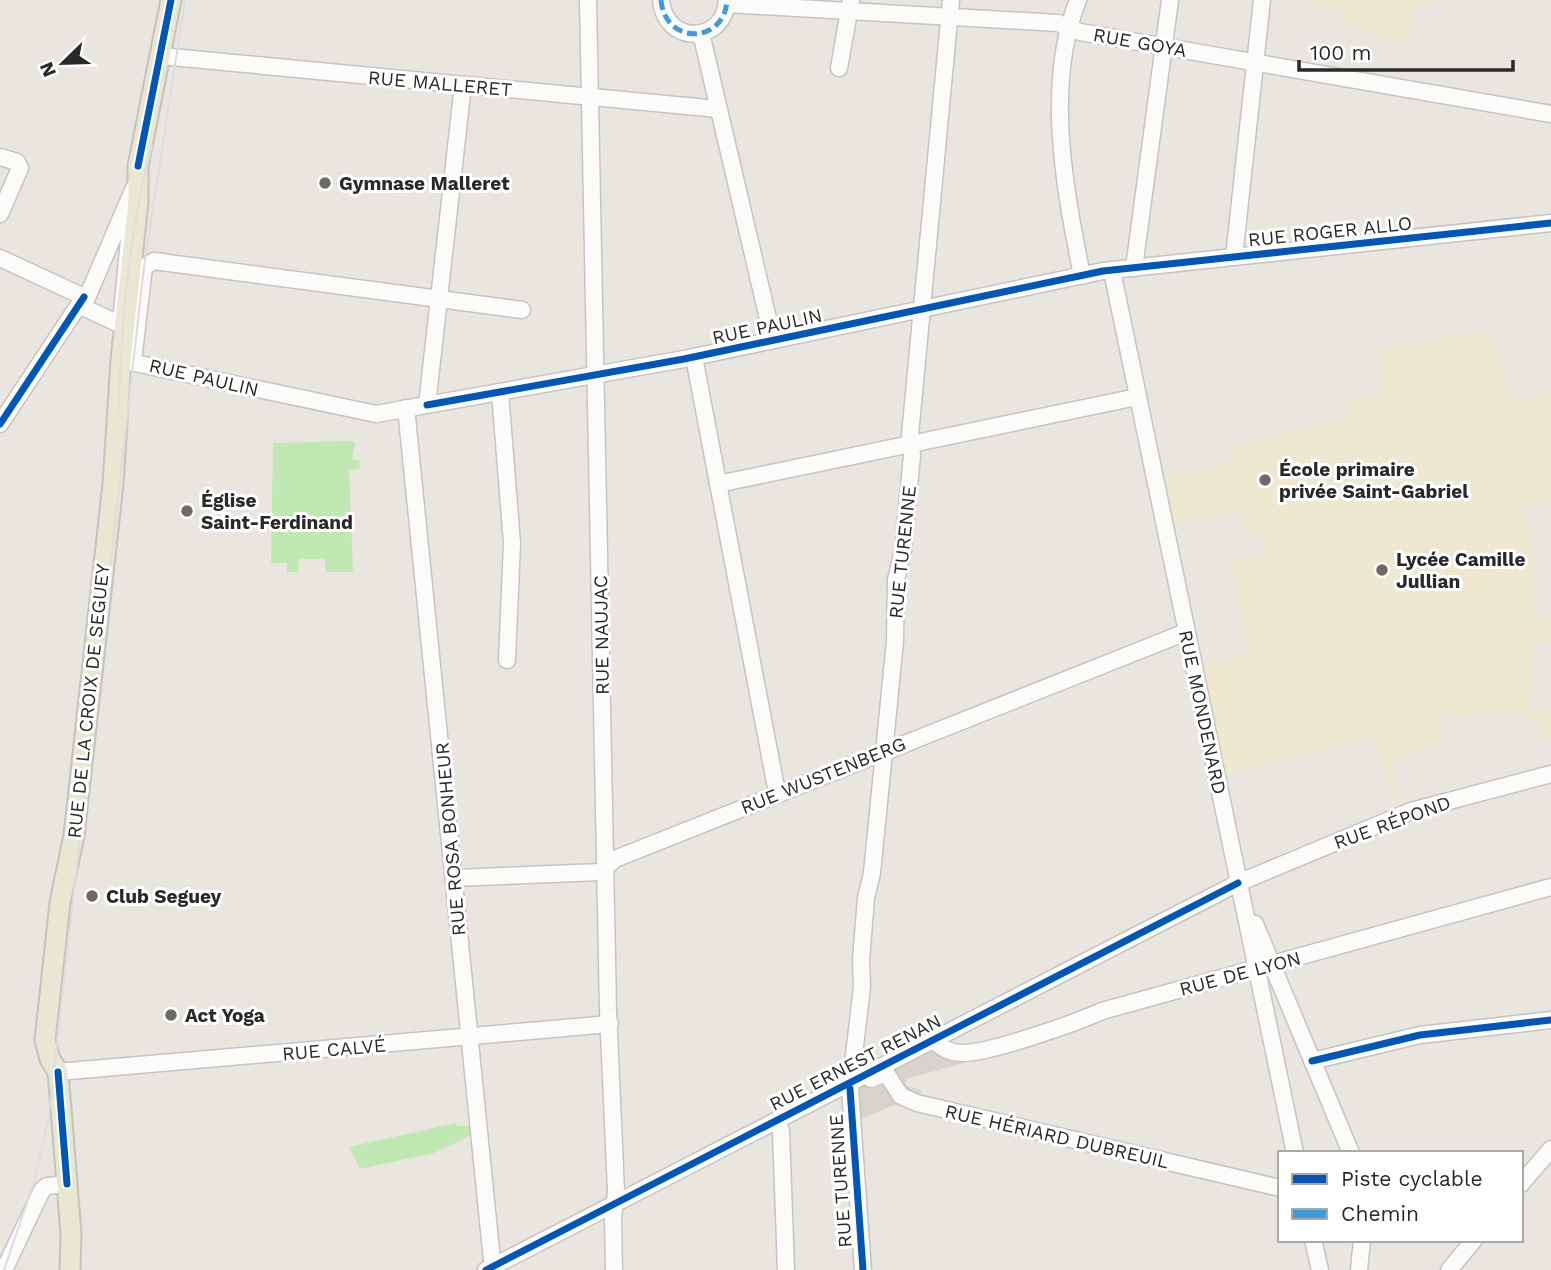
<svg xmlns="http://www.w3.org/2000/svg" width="1551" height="1270" viewBox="0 0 1551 1270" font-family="'Work Sans',sans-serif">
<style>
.education{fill:#ede9d1}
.green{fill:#c0e8b3}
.plaza{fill:#d7d4cd}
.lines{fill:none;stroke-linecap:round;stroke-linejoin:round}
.minor-casing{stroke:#c5c4c4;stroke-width:19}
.major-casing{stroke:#c4c3c0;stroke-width:23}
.minor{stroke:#fcfbfa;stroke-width:16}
.major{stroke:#e8e7d1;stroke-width:19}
.tram{stroke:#ddddde;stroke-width:2}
.quiet{stroke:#3d9ce1;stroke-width:5;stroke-dasharray:10 5;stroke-linecap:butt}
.cycleway-casing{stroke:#fff;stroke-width:11}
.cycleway{stroke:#0057b8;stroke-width:7}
.poi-dot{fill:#6c6b68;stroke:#fff;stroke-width:2.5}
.labels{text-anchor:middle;stroke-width:6;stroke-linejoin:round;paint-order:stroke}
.street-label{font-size:19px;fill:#292929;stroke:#fff}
.poi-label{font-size:19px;font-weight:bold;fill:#292929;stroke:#fff;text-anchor:start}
</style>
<rect width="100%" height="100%" fill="#e8e6de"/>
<g class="education">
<path d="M1300,0h131l-4,9 -7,-3 -17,40 -61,-23 1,-6z"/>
<path d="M1490,330l23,72 38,-9v109l-30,6 11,26 2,83 17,1v26h-18l-3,65 21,1v33l-9,-5 -1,-19 -103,-5 6,29 -53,18 14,43 -8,3 -24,-69 -147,37 -23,-112 47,-11 -20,-90 35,-9 -5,-21 -14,3 -5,-25 -67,15 -10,-49 69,-15 -3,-15 121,-29 -3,-15 35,-8 -7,-45z"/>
</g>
<g class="green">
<path d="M352,441l3,2 -3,16 7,1 1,9 -11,1 4,102h-28v-13h-26l-1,13h-11v-9h-16l2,-120z"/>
<path d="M456,1123l1,3h15v9l-38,18 -74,16 -11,-22z"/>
</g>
<g class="plaza">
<path d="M929,1046l33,13 1,4 -57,16v7l16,4 -4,9 -8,-3 -16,-18 -1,-9z"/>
<path d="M878,1079l35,30 -20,-4 -38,17 2,-33z"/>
</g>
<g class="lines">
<g class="minor-casing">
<g id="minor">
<path d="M588,0l20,1010 8,181 -3,28 1,51"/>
<path d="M661,0c4,46 64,44 66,0"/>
<path d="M1078,0c-34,86 -13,189 4,276"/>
<path d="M727,4l331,19 22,9 471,82"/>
<path d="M701,33l72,307"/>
<path d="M161,56l557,53"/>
<path d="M839,68l12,-68"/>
<path d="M0,157l17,5 3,6 -20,46"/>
<path d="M134,188l-13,135h-4l-34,-16z"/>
<path d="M1234,257l28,-257"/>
<path d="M0,258l84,39"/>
<path d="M1134,268l36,-268"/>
<path d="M1112,271l183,882"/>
<path d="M694,357l83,436"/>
<path d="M121,360l255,54 308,-55 419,-88 448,-48"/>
<path d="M133,361l11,-94 10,-6 368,49"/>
<path d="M500,392l12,151 -5,117"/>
<path d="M427,405l36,-320"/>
<path d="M406,408l87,862"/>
<path d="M0,424l84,-127"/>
<path d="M718,484l419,-87"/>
<path d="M455,878l146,-6 14,-13 571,-227"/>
<path d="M1255,924l96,229"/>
<path d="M932,1040c9,7 17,13 29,13 27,1 114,-30 141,-42l449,-124"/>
<path d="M1312,1061l108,-26 131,-15"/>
<path d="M58,1072l552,-48"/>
<path d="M871,1079l15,-6 15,23 16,7 363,85"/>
<path d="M777,1120l4,11 5,139"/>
<path d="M1521,1184l30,-35"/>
<path d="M1313,1240l7,30"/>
<path d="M4,1270l38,-80 5,-4 20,-2"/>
<path d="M486,1270l752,-387 173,-72 140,-37"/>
<path d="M863,1270l-13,-181 12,-102 -1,-27 5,-62 6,-25 23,-232 1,-61 7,-30 9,-95 -2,-20 41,-435"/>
<path d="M1359,1270l3,-30"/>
<path d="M1449,1270l25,-30"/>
</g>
</g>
<g class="major-casing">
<path id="major" d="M70,1270l1,-36 -13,-162 -8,-13 -5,-19 15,-137 14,-68 39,-351 8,-124 17,-158v-36l33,-166"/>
</g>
<use href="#minor" class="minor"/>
<use href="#major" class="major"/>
<g class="tram">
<path d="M118,415c4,-90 10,-184 34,-270"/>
<path d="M4,1270l30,-88 15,-67 95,-848 41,-267"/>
</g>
<path class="quiet" d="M661,0c4,46 64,44 66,0"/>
<g class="cycleway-casing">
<g id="cycleway">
<path d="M138,166l33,-166"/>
<path d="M427,405l257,-46 419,-88 448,-48"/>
<path d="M0,424l84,-127"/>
<path d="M1312,1061l108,-26 131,-15"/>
<path d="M58,1072l9,112"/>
<path d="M850,1089l13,181"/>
<path d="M486,1270l752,-387"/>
</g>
</g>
<use href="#cycleway" class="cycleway"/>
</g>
<g class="poi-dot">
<circle cx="325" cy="183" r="7"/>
<circle cx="1265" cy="480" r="7"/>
<circle cx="187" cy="511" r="7"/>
<circle cx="1382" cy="570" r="7"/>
<circle cx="92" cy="896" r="7"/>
<circle cx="171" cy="1015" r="7"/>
</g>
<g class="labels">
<g class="street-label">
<text transform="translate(1140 42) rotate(10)" y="7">RUE GOYA</text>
<text transform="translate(440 83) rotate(5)" y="7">RUE MALLERET</text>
<text transform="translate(1330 231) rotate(-6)" y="7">RUE ROGER ALLO</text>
<text transform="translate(767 326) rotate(-12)" y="7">RUE PAULIN</text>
<text transform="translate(204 377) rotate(13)" y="7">RUE PAULIN</text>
<text transform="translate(902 552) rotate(-84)" y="7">RUE TURENNE</text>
<text transform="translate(601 635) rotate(-91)" y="7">RUE NAUJAC</text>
<text transform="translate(88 701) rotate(-84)" y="7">RUE DE LA CROIX DE SEGUEY</text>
<text transform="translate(1203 712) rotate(78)" y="7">RUE MONDENARD</text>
<text transform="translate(823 775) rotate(-22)" y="7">RUE WUSTENBERG</text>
<text transform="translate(1392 822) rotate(-20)" y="7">RUE RÉPOND</text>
<text transform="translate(450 839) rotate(-95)" y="7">RUE ROSA BONHEUR</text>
<text transform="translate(1240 973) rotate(-15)" y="7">RUE DE LYON</text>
<text transform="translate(334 1049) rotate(-5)" y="7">RUE CALVÉ</text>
<text transform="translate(855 1062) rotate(-27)" y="7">RUE ERNEST RENAN</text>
<text transform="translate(1057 1136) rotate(13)" y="7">RUE HÉRIARD DUBREUIL</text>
<text transform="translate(840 1181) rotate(-94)" y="7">RUE TURENNE</text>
</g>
<g class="poi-label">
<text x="339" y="190">Gymnase Malleret</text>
<text x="1279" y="476">École primaire<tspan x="1279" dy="22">privée Saint-Gabriel</tspan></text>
<text x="201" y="507">Église<tspan x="201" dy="22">Saint-Ferdinand</tspan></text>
<text x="1396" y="566">Lycée Camille<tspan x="1396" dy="22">Jullian</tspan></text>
<text x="106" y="903">Club Seguey</text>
<text x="185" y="1022">Act Yoga</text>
</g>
</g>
<rect x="1278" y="1151" width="245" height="91" fill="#ffffff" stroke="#a9a9a9" stroke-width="2"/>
<rect x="1292" y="1174" width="35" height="10" fill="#0057b8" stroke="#a9a9a9" stroke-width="2"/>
<text x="1341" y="1186" font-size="21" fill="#292929">Piste cyclable</text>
<rect x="1292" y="1209" width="35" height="10" fill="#3d9ce1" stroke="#a9a9a9" stroke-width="2"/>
<text x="1341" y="1221" font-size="21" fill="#292929">Chemin</text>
<g transform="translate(63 63) rotate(247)" stroke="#ffffff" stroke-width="5" paint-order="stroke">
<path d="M0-5L12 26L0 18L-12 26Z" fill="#292929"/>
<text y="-10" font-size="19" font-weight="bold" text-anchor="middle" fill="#292929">N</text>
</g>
<path d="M1299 60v10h214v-10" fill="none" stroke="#292929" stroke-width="3.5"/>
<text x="1310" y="60" font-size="21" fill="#292929" stroke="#ffffff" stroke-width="5" paint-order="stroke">100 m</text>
</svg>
